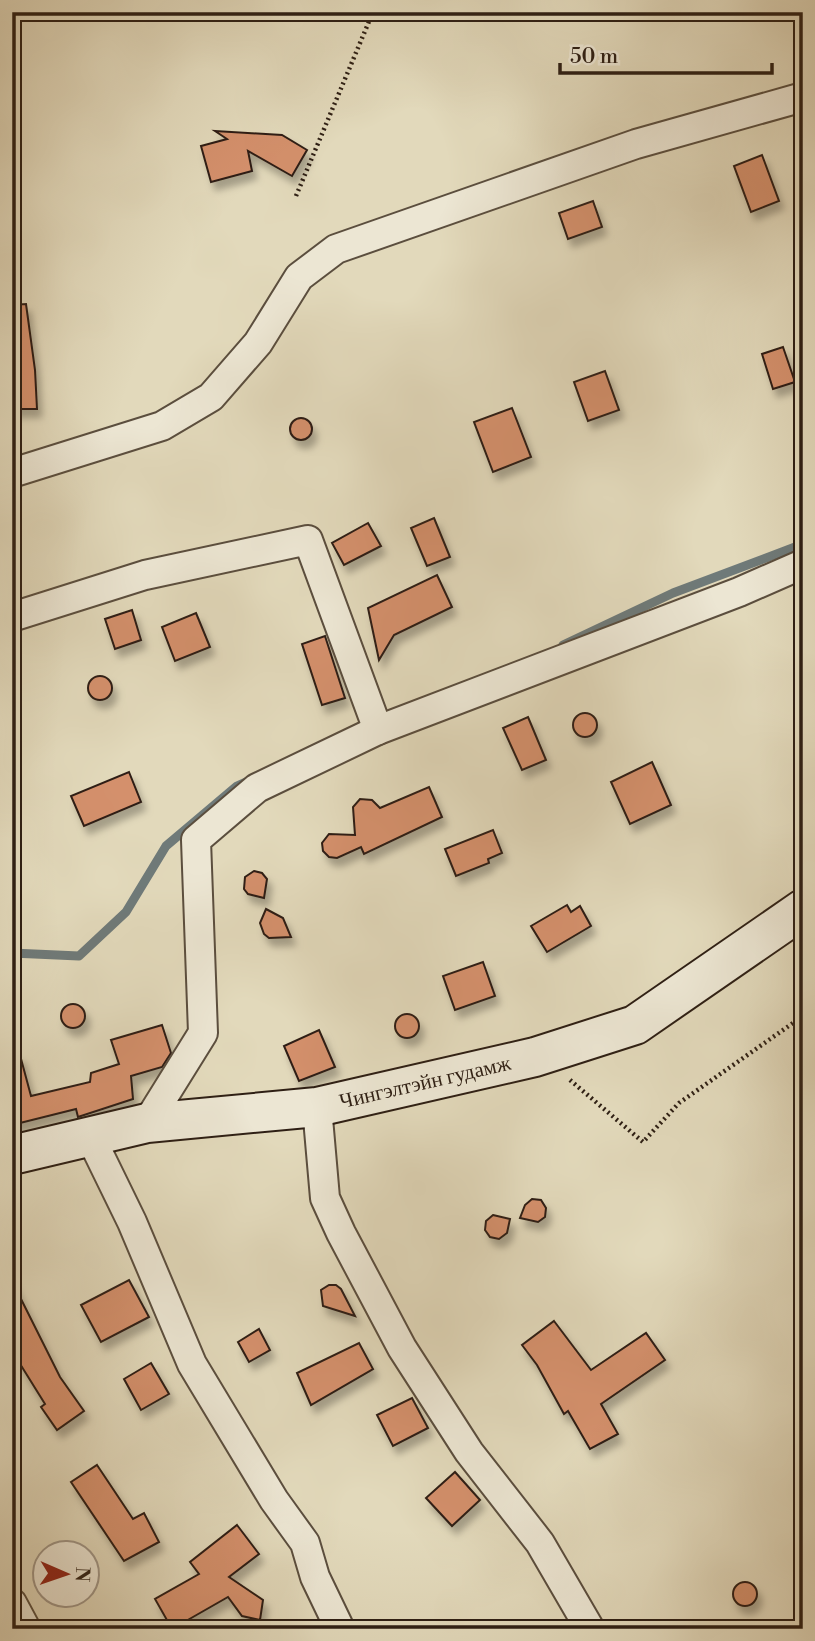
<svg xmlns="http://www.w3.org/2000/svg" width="815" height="1641" viewBox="0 0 815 1641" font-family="'Libre Bodoni',serif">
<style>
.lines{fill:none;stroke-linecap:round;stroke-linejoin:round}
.stream{stroke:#6f7a79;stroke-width:9}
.building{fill:#d4906c;stroke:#2e1f14;stroke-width:2;filter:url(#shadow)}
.street-casing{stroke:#5b4e3e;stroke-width:32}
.secondary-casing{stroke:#2e1f14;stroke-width:42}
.path{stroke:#2e1f14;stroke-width:4.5;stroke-dasharray:2 3.5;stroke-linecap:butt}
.street{stroke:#ece6d3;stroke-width:28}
.secondary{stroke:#ece6d3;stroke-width:38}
.labels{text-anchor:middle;stroke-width:5;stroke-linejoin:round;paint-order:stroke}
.street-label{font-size:21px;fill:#2e1f14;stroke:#ece6d3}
</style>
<defs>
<filter id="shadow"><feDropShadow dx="4.5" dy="8" stdDeviation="3.5" flood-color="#0004"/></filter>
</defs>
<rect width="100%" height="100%" fill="#e2d9bb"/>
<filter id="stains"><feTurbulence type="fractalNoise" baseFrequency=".00286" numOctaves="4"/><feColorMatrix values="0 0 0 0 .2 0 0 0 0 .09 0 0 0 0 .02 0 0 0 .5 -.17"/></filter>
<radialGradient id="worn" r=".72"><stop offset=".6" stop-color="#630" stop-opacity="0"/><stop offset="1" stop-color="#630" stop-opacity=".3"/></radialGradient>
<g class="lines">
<g class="stream">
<path d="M563,645l110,-52 130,-49"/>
<path d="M12,953l67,3 47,-44 40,-66 71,-60 11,-5"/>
</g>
</g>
<g class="building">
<path d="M215,131l67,4 25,15 -15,26 -44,-25 4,20 -41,11 -10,-36 26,-7z"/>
<path d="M762,155l17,46 -28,11 -17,-46z"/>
<path d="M593,201l9,26 -34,12 -9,-26z"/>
<path d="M26,304l9,66 2,39h-25v-104z"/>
<path d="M783,347l12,35 -22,7 -11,-35z"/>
<path d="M605,371l14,39 -31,11 -14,-39z"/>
<path d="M512,408l19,49 -38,15 -19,-50z"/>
<circle cx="301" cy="429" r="11"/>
<path d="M434,518l16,39 -23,9 -16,-38z"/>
<path d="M368,523l13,23 -37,19 -12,-22z"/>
<path d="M437,575l15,32 -58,28 -15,25 -11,-52z"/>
<path d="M132,610l9,30 -26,9 -10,-30z"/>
<path d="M196,613l14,34 -35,14 -13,-34z"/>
<path d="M325,636l20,62 -23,7 -20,-61z"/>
<circle cx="100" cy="688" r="12"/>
<circle cx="585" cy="725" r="12"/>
<path d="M528,717l18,43 -24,10 -19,-42z"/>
<path d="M652,762l19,43 -41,19 -19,-42z"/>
<path d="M129,772l12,30 -57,24 -13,-30z"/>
<path d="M429,787l13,30 -78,37 -3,-7 -24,11 -8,-1 -6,-6 -1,-8 7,-9 26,1 -2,-28 7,-8 12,1 8,8z"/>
<path d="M493,830l9,23 -14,6 1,4 -33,13 -11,-27z"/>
<path d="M254,871l8,2 5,6 -3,19 -16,-4 -4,-5 1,-12z"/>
<path d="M567,905l4,7 9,-6 11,20 -44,26 -16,-26z"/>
<path d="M266,909l17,9 8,19 -22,1 -5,-4 -4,-11z"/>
<path d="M483,962l12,34 -40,14 -12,-34z"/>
<circle cx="73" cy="1016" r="12"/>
<circle cx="407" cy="1026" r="12"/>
<path d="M162,1025l9,28 -9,14 -31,9 2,23 -55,18 -2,-8 -64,16v-69l8,-1 11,41 59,-14 1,-9 28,-9 -8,-24z"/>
<path d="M319,1030l16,37 -36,14 -15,-35z"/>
<path d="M532,1199l9,1 5,8 -1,9 -7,5 -18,-4 5,-13z"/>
<path d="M493,1215l17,4 -3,14 -8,6 -9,-2 -5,-7 1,-9z"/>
<path d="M129,1280l20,37 -48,25 -20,-37z"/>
<path d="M12,1281l48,96 24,34 -27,19 -16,-23 4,-3 -33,-53z"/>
<path d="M336,1285l5,4 14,27 -32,-10 -2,-16 8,-5z"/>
<path d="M554,1321l37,49 55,-37 19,27 -64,44 17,30 -28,15 -22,-38 -4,3 -27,-49 -15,-20z"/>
<path d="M259,1329l11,21 -21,12 -11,-20z"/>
<path d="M359,1343l14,26 -62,36 -14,-32z"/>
<path d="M151,1363l18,31 -28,16 -17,-31z"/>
<path d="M412,1398l16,30 -35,18 -16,-31z"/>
<path d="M97,1465l36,54 11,-6 15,29 -35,19 -53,-79z"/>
<path d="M455,1472l25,28 -28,26 -26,-28z"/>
<path d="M237,1525l22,29 -30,23 34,23 -3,20 -18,-4 -14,-19 -56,32 -17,-30 44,-25 -9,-12z"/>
<circle cx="745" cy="1594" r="12"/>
</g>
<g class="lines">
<g class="street-casing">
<g id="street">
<path d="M12,473l150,-47 49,-29 47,-54 41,-66 37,-28 300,-105 167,-47"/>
<path d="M12,617l133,-42 163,-35 70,190"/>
<path d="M317,1107l8,91 16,35 61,115 67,104 71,91 50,86"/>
<path d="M147,1123l56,-90 -7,-193 61,-52 121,-58 361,-138 64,-28"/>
<path d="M91,1138l41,84 60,142 82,136 31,43 10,34 25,52"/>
<path d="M12,1603l14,26"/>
</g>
</g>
<g class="secondary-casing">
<path id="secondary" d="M12,1155l135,-32 170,-16 218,-50 100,-32 168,-116"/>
</g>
<g class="path">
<path d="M296,196l77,-184"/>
<path d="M570,1080l73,62 36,-39 124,-87"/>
<path d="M803,1427v28"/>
</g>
<use href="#street" class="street"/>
<use href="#secondary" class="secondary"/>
</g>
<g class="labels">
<g class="street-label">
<text transform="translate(425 1082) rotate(-13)" y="7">Чингэлтэйн гудамж</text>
</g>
</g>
<rect width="815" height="1641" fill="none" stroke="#e2d9bb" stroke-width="42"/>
<rect x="14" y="14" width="787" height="1613" fill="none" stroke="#2e1f14" stroke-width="3.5"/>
<rect x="21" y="21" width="773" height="1599" fill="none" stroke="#2e1f14" stroke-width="2"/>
<g transform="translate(66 1574) rotate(92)"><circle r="33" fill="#ece6d3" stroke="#a09687" stroke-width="2"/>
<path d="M0-5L12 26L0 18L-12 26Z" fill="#8f2418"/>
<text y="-10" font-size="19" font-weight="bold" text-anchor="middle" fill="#2e1f14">N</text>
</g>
<path d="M560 63v10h212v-10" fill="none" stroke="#2e1f14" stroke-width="3.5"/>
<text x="570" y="63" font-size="21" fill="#2e1f14" stroke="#ece6d3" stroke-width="5" paint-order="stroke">50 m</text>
<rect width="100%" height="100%" filter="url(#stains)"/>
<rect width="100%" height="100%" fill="url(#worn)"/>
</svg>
